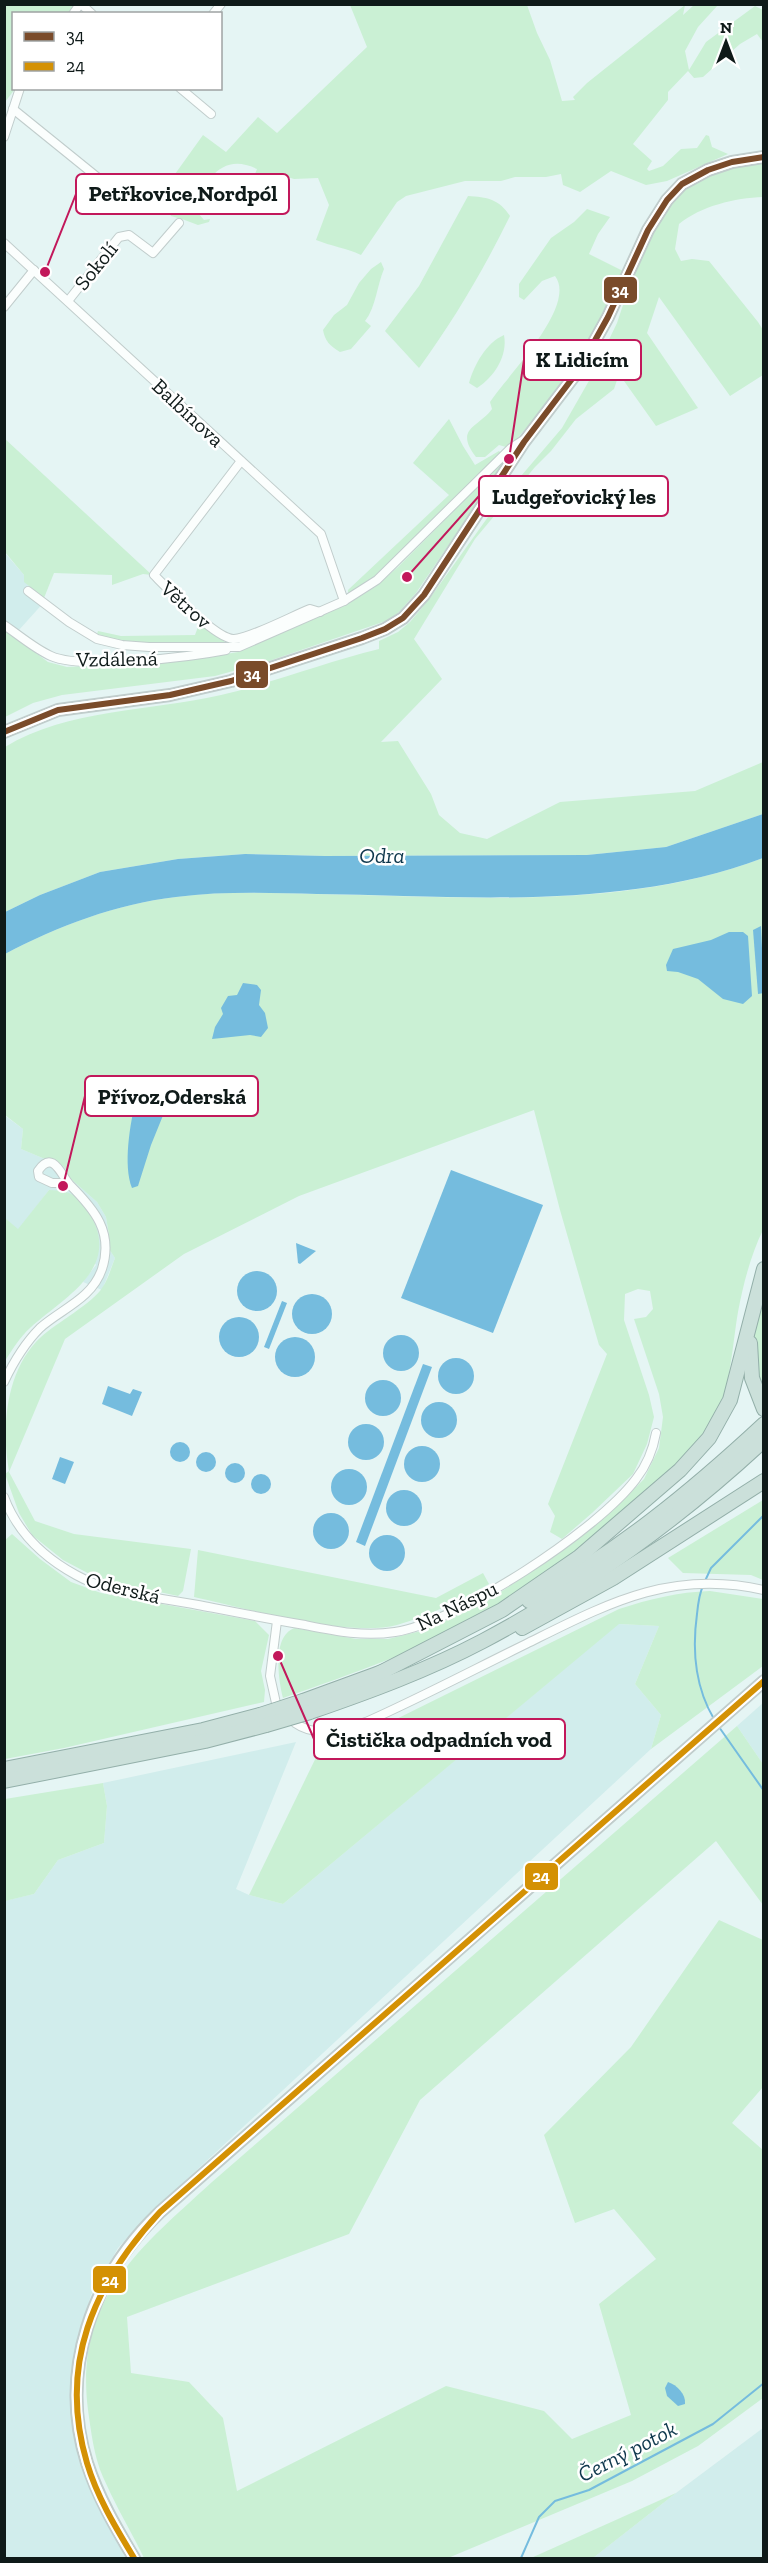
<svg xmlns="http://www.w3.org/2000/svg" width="768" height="2563" viewBox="0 0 768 2563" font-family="'Zilla Slab',serif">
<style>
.built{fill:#d1edec}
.green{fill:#caf0d4}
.water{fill:#75bcde}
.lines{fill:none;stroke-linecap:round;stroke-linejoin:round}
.stream{stroke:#75bcde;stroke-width:2}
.street-casing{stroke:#c1cdcc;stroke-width:10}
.secondary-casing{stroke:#c1cdcc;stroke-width:14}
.highway-casing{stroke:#93afa9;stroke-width:16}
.street{stroke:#fbfefd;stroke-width:8}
.secondary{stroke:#fbfefd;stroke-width:10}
.highway{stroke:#cbe0da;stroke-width:14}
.highway-bridge-casing{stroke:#93afa9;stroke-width:16;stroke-linecap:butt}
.highway-bridge{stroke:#cbe0da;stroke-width:14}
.bus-1-casing{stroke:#fff;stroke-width:10}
.bus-2-casing{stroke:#fff;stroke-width:10}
.bus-1{stroke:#7a4b2a;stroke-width:6}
.bus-2{stroke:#d49104;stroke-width:6}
.labels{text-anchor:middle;stroke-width:5;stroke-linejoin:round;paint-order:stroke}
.street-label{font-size:21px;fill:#0f1a19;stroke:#fff}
.water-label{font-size:22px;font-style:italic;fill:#0f384d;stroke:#fff}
.leader{fill:none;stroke:#c2185b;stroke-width:2}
.callout-dot{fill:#c2185b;stroke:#fff;stroke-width:2}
.callout{fill:#fff;stroke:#c2185b;stroke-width:2}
.callout-label{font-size:22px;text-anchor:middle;font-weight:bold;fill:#0f1a19}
.line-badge{stroke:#fff;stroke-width:2}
.badge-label{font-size:16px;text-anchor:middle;font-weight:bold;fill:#fff}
</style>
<rect width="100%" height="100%" fill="#e5f5f4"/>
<g class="built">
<path d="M4,552l20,23 1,7 21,18 -28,31 -13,-9z"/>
<path d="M4,1115l19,14 -2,20 43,18 7,12 26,23 9,15 3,18v14l6,9 -13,32 -19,-8 13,-17 -47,-75 -31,40 -13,-12z"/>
<path d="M618,1624l41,2 -24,58 26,31 -10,34 -506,469 -27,30 -27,47 -17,60 -1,62 4,33 11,34 10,20 25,45 10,9h-128l-1,-657 30,-7 24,-34 46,-17 3,-37 -4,-23 193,-41 -60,147 13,6 34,9z"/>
<path d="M763,1703v61l-26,-38z"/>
<path d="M763,2428v130h-170l83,-65z"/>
</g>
<g class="green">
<path d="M5,5h73l-6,8 -58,1 1,75 -10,13z"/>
<path d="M350,5h177l10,28 13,27 12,41 13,-1 -2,-3 14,-14 98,-78 -2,10 11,-10h24l-20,22 -13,24 4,19 17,-28 49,-36 8,4v32l-6,-8 -17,10 -37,33 -9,1 -6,-7 -20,21v8l-35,44 19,17 -5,8 2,2 14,-5 18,-17 16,-1 9,-13 3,1 3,11 16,7 -61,27 -21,4 -35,-14 -31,21 -17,-7 -2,-11 -15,3h-31l-14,4h-36l-59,15 -9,6 -36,53c-15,-7 -30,-9 -45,-15l13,-35 -11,-27 -24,1 -16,-5h-12l-17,15 8,-20c-35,-17 -49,11 -66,36l13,15 6,-1 -1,3 -11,3 -16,-6 -3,3 -1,-4 -7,-2 -5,-11 -1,-17 38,-53 23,17 32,-35 19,16 90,-86z"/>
<path d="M763,163v34c-28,1 -62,9 -84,27l-4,25 6,12 11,-2 17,2 49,61 5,8v45l-33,21 -71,-99 -12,36 51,75 -42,18 -37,-52 -5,15 -38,30 -25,32 -16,16 -60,72 -61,100 28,40 -61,63 17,-1 33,53 8,21 21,18 27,6 73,-37 135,-11 68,-29v52l-97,33 -79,8 -262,1 -80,-2 -67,5 -78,13 -60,23 -35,17v-165c62,-38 147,-36 216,-52 54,-13 105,-33 158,-46v-8l19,-9 12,-10 20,-24 68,-95 64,-75 28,-49 27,-56 14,-42 33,-72c14,-18 39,-35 62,-41 12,-3 25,-3 37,-5z"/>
<path d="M468,196c19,1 31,3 42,20 -26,53 -56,104 -91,152l-34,-37 34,-45z"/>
<path d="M587,209l23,8 -12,17 -9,20 34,17 -37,80 -35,48 -36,42 -9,6 -7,-2 -14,12h-9c-22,-29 2,-29 16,-48l-2,-7c16,-25 88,-96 65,-126l-13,5 -18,19 -5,-3v-13l32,-46 23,-16z"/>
<path d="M381,262l3,7c-7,16 -8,38 -19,52l6,5 -20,23 -11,3c-10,-6 -15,-11 -17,-22l11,-15 13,-10 12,-22 12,-14z"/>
<path d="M504,335c4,21 -10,42 -27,53l-8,-5c5,-18 17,-40 35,-48z"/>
<path d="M449,419l14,27 12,19 24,-14 2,2 -116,115 -19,16 -18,9v-3l101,-95 -36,-32z"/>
<path d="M4,438l148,137 -9,-1 -31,11v-10l-58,-2 -10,25 -20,-16v-7l-19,-23z"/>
<path d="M511,453l-95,140 -18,20 -12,8 -120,41 -51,14 -153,19 -29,8 -28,14 -1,-88 44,33 19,5 117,-6 54,-9 108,-47 29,-18 23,-20z"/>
<path d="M201,619l25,24 -100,1 -29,-10 1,-3 23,5 74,-1z"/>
<path d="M763,858v372c-12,24 -20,55 -25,82 -6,35 -7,74 -23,106 -18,36 -54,64 -84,89 -46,38 -92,75 -143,105 -64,37 -136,62 -205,86 -5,-19 -11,-63 12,-70l61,11h32l37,-9 58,-26 80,-54 50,-40 31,-31 15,-31 4,-31 -4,-23 -25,-75 12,-2 7,-8 -3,-18 -12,-2 -13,5 -1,26 25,75 5,22 -7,27 -14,30 -41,39 -30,26 -12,-7 5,-16 -7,-12 59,-150 -8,-9 -39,-135 -26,-100 -235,86 -115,58 -119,85 -56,133 26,49 39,13 117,15 -8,42 -5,5 -79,-17 -36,-19 -31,-25 -13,-22 -14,-39 4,-3c-8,-44 -3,-102 32,-134 14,-13 53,-35 61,-49 6,-8 9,-20 13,-30l-6,-9v-14l-3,-18 -9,-15 -26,-23 -7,-12 -43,-18 2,-20 -18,-14v-161c53,-28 111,-50 171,-57 45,-6 92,-4 137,-3 149,2 308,18 450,-36z"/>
<path d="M49,1190c22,1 29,4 41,24 32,55 -26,83 -60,114 -10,9 -18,22 -25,33v-143l13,11z"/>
<path d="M763,1281v108c-16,-34 -7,-72 0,-108z"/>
<path d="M763,1500v80l-12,-5 -68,-2 -15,-15z"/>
<path d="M12,1534l28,25 31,23 30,11 154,28 14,14 -8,36 4,19 -1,12 -200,46 -59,11 -1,-218z"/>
<path d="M198,1550l238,48 47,-25 6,11c-29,16 -60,32 -92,41 -49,13 -152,-17 -203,-28z"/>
<path d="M710,1591l53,8v67l-112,83 10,-34 -26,-31 24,-58 -40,-2 -336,280 -34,-9 76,-156 33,-1 261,-129c31,-10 59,-17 91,-18z"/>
<path d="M737,1726l26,38v141l-47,-64 -296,259 -71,134 -222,83 4,56 58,9 34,36 14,73 209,-105 98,25 28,28 59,-24 -32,-111 57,-45 -42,-50 -39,14 -31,-88 87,-88 88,-127 44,20v147l-31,36 31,27v248l-65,48 -66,35 -184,77h-304c-13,-27 -29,-53 -41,-81 -9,-20 -12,-46 -15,-67 -14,-111 51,-161 124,-228z"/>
<path d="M103,1783l4,23 -3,37 -46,17 -24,34 -29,7v-102z"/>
<path d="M676,2493l-83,65h-62z"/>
</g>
<g class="water">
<path d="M763,814v44c-141,53 -298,38 -446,36 -46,-1 -94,-3 -141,3 -60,7 -118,29 -171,57v-42l35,-17 60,-23 78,-13 67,-5 80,2 262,-1 79,-8z"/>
<path d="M761,926l3,67 -6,1 -5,-64z"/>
<path d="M729,932h14l5,4 4,60 -9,8 -20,-5 -25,-20 -20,-7 -11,-1 -1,-6 7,-16 38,-9z"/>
<path d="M243,983l14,2 4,5 -2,15 6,8 3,15 -7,9 -11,-2 -38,4 3,-12 8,-13 -2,-6 7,-12 9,-1z"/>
<path d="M149,1094l11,3 4,16 -13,32 -13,41 -6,2c-9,-23 -2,-64 4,-89z"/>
<path d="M451,1170l92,35 -50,128 -92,-35z"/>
<path d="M296,1243l20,8 -16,13 -2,-1z"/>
<circle cx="257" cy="1291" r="20"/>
<circle cx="312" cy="1314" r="20"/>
<path d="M282,1301l5,2 -18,46 -5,-2z"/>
<circle cx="239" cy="1337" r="20"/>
<circle cx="401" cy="1353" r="18"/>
<circle cx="295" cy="1357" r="20"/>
<circle cx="456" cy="1376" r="18"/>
<path d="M423,1364l9,3 -67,179 -9,-4z"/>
<circle cx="383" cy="1398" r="18"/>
<path d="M108,1386l22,8 3,-5 9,3 -10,24 -30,-12z"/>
<circle cx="439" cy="1420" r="18"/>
<circle cx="366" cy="1442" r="18"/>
<circle cx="180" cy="1452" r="10"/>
<circle cx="422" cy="1464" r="18"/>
<circle cx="206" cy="1462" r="10"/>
<path d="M60,1457l14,5 -9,22 -13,-5z"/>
<circle cx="235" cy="1473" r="10"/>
<circle cx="349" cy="1487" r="18"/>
<circle cx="261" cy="1484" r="10"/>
<circle cx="404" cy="1508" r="18"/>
<circle cx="331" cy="1531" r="18"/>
<circle cx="387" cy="1553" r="18"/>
<path d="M668,2382c9,3 18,12 17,22l-7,2 -11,-10 -2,-8z"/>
</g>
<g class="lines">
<g class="stream">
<path d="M705,1581l6,-13 53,-53"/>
<path d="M703,1586c-4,8 -5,18 -6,28 -5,36 -2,73 17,105"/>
<path d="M719,1727l45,64"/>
<path d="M4,1872v9"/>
<path d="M521,2558l18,-41 16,-16 34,-11 124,-66 51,-41"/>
</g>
<g class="street-casing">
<g id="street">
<path d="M81,4l11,10"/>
<path d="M73,14l7,-10"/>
<path d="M213,14l8,-10"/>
<path d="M180,88l31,26"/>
<path d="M13,109l110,89"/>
<path d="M4,137l16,-49"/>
<path d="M4,243l317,291 23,67"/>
<path d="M68,301l51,-64 10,-2 24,18 26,-30"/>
<path d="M4,307l30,-37"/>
<path d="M241,461l-87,114c14,14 61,63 79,64 14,1 61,-24 77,-30l10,3"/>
<path d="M28,591l41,31 28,17 25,6 27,2h90l105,-46 33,-21 134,-132 14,-9"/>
<path d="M4,625c15,10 31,24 47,31 31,14 139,1 175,-6"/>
<path d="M4,1382c9,-19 21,-39 36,-54 21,-19 52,-29 62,-59 12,-37 -8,-60 -32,-84 -8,-8 -17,-37 -32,-14l1,6 13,6h16"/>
<path d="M4,1497c13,35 39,60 72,78 35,20 83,22 122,30 36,7 71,14 107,20 30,6 59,12 90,7 63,-10 203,-102 241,-153 11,-14 17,-29 20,-46"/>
<path d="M276,1703l-6,-27 7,-55"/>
<path d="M295,1723c21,15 49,8 71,-1 54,-24 107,-52 160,-78 81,-40 144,-75 238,-54"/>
</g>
</g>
<g class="secondary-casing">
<g id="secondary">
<path d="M4,732l54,-22 112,-15 61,-14 131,-43 23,-9 18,-11 21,-23 100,-153 54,-71 30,-54 40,-87 19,-30 15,-16 26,-14 24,-8 32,-5"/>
<path d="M134,2558c-18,-30 -36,-61 -47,-95 -29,-92 5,-186 73,-251l604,-531"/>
</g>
</g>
<g class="highway-casing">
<g id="highway">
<path d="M750,1343l2,35 12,31"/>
<path d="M529,1601c86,-47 163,-110 235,-177"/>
<path d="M522,1628l91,-50 151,-97"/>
<path d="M378,1674l124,-64 77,-53 101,-87 29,-32 21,-38 34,-131"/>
<path d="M303,1701l82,-30"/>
<path d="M310,1712c58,-20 118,-42 173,-71 102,-54 196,-122 281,-201"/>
<path d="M4,1769l199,-39 57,-15"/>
<path d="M4,1781l201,-40 61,-16"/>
</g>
</g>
<use href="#street" class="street"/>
<use href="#secondary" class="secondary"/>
<use href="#highway" class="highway"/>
<g class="highway-bridge-casing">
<g id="highway-bridge">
<path d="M260,1715l43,-14"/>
<path d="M266,1725l44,-13"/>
</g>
</g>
<use href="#highway-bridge" class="highway-bridge"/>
<g class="bus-1-casing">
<path id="bus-1" d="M4,732l54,-22 112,-15 61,-14 131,-43 23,-9 18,-11 21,-23 100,-153 54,-71 30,-54 40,-87 19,-30 15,-16 26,-14 24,-8 32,-5"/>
</g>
<g class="bus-2-casing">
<path id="bus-2" d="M134,2558c-18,-30 -37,-61 -47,-95 -29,-98 6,-179 73,-251l604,-531"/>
</g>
<use href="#bus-1" class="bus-1"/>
<use href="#bus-2" class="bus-2"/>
</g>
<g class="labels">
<g class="street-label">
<text transform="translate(96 266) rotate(-51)" y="7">Sokolí</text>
<text transform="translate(188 413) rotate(43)" y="7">Balbínova</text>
<text transform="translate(186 605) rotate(42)" y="7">Větrov</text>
<text transform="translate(117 659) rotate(-1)" y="7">Vzdálená</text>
<text transform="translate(123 1588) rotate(14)" y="7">Oderská</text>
<text transform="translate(457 1606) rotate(-26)" y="7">Na Náspu</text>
</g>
<g class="water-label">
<text x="382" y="863">Odra</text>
<text transform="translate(627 2451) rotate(-27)" y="8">Černý potok</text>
</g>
</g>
<path class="leader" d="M45 272L76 194M509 459L524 360M407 577L479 496M63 1186L85 1096M278 1656L314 1739"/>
<g class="callout-dot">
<circle cx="45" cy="272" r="6"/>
<circle cx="509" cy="459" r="6"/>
<circle cx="407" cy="577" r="6"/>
<circle cx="63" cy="1186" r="6"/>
<circle cx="278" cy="1656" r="6"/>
</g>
<g class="callout">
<rect x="76" y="174" width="213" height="40" rx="6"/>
<rect x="524" y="340" width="117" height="40" rx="6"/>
<rect x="479" y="476" width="189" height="40" rx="6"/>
<rect x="85" y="1076" width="173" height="40" rx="6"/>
<rect x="314" y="1719" width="251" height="40" rx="6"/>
</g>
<g class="callout-label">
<text x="183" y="201">Petřkovice,Nordpól</text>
<text x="582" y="367">K Lidicím</text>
<text x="574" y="504">Ludgeřovický les</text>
<text x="172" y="1104">Přívoz,Oderská</text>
<text x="439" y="1747">Čistička odpadních vod</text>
</g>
<g class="line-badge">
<rect x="603" y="276" width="35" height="28" rx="6" fill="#7a4b2a"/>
<rect x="235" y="660" width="34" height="29" rx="6" fill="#7a4b2a"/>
<rect x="524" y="1862" width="35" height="29" rx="6" fill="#d49104"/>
<rect x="92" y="2265" width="35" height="29" rx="6" fill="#d49104"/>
</g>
<g class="badge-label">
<text x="620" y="296">34</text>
<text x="252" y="680">34</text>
<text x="541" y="1882">24</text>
<text x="110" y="2286">24</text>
</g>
<rect width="768" height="2563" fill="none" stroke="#0f1a19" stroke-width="12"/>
<rect x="12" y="12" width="210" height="78" fill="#ffffff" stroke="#9fa3a3" stroke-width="1.5"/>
<rect x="24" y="32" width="30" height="9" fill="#7a4b2a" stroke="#9fa3a3" stroke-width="1.5"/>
<text x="66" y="42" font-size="18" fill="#0f1a19">34</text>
<rect x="24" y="62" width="30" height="9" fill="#d49104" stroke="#9fa3a3" stroke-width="1.5"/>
<text x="66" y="72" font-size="18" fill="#0f1a19">24</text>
<g transform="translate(726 42)" stroke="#ffffff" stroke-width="4.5" paint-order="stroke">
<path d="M0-4.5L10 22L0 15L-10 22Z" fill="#0f1a19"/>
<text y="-9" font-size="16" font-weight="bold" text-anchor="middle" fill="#0f1a19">N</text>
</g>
</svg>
